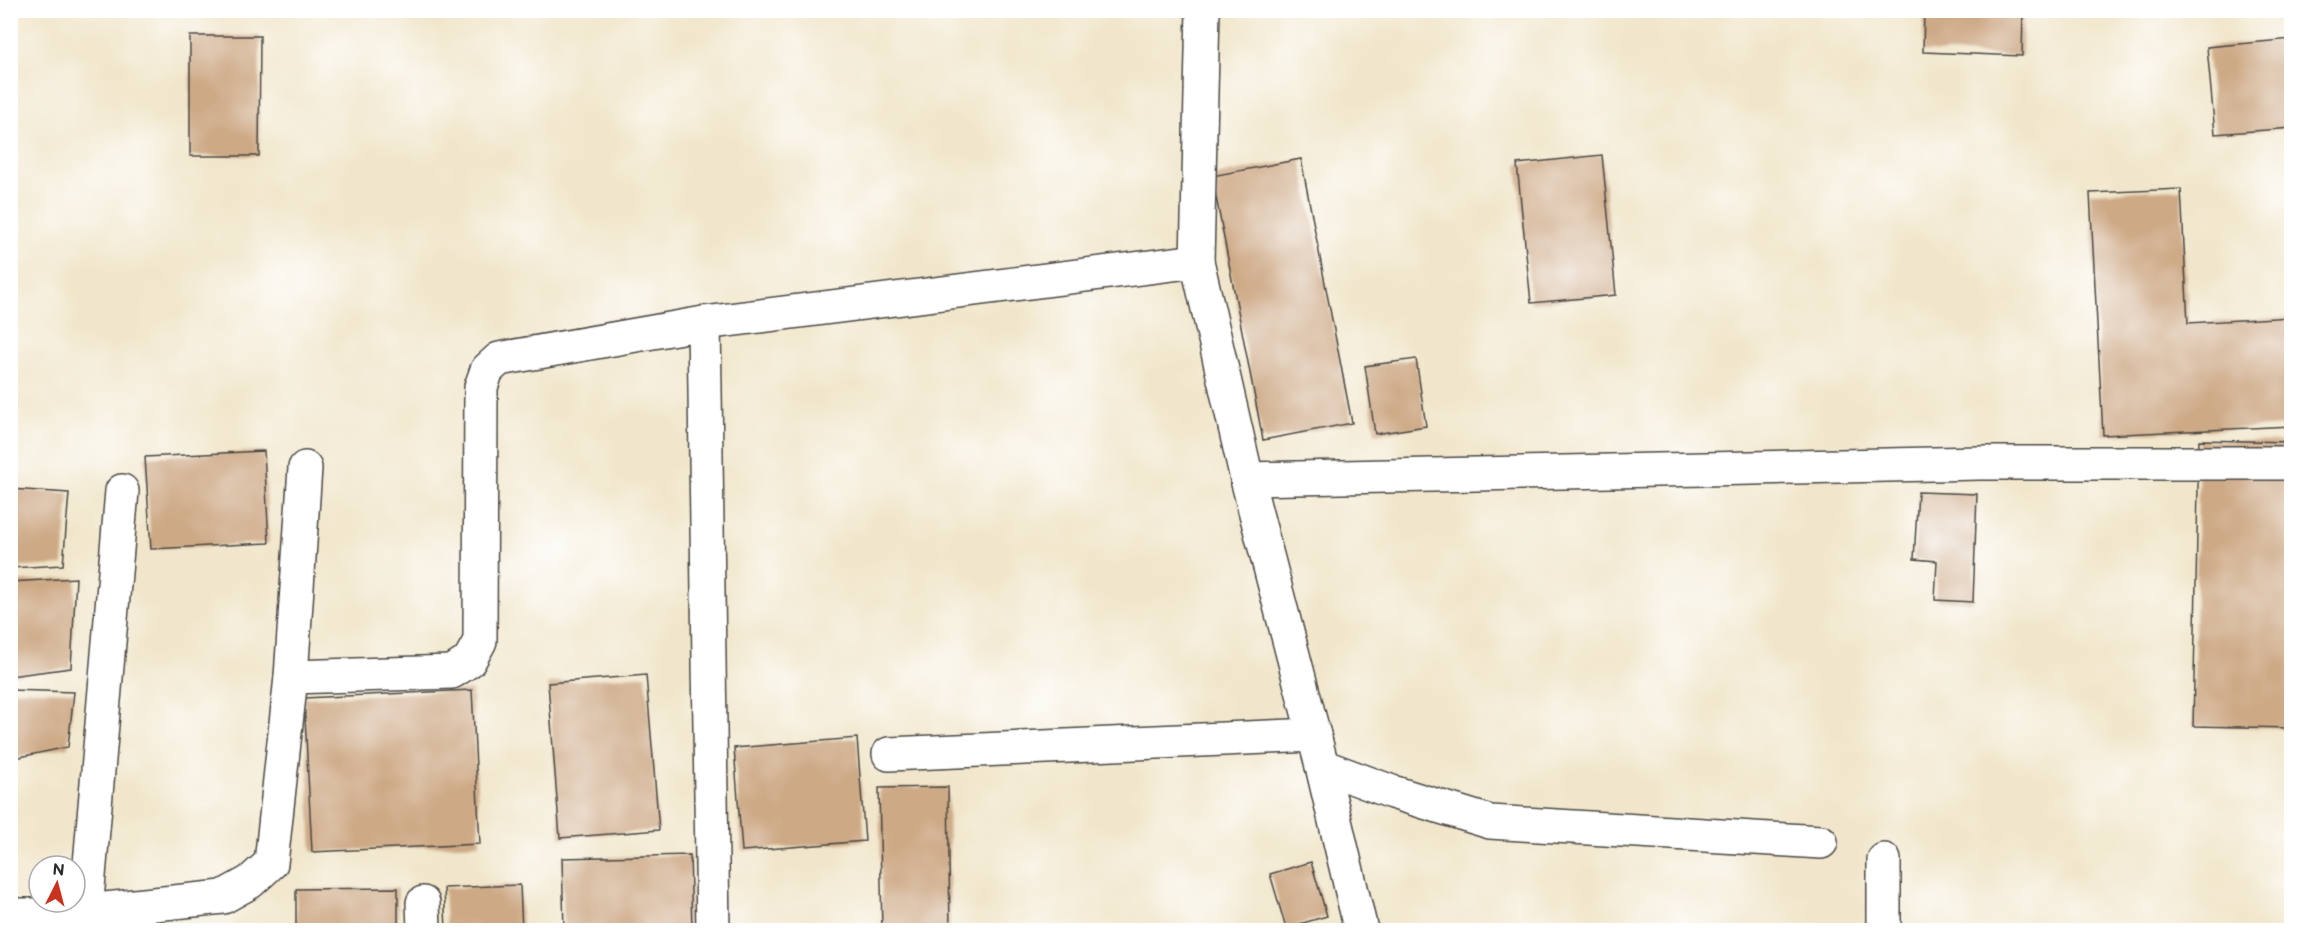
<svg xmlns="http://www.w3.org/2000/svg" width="2302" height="941" viewBox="0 0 2302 941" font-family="'Balsamiq Sans',sans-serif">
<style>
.building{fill:#cda985}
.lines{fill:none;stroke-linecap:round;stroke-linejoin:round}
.minor-casing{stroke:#494743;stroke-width:36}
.minor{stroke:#fff;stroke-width:33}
</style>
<rect width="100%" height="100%" fill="#fff"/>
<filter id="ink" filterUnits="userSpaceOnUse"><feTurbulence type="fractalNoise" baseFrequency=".0167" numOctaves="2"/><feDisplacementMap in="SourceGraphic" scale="12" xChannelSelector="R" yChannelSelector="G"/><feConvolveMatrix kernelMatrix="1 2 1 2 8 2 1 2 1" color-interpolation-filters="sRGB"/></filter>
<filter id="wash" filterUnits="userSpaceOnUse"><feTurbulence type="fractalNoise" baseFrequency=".008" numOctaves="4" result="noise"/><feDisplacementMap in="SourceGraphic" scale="24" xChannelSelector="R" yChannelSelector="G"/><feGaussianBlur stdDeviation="1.35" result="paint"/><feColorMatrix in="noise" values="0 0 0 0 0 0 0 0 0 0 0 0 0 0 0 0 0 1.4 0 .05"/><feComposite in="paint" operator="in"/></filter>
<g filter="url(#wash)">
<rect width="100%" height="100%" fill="#f1e6cb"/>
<g id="blocks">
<g class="building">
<path d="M1924,10h99l-1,46 -99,-4z"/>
<path d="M190,36h70l-1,120h-69z"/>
<path d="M2292,39v89l-77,6 -8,-87z"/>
<path d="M1602,155l14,140 -85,8 -14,-139z"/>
<path d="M1301,159l51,264 -89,17 -51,-264z"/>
<path d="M2181,189l7,134 104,-6v109l-189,9 -13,-242z"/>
<path d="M1416,359l10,67 -51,8 -10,-68z"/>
<path d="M2199,440l93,2v286l-99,-2z"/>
<path d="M264,451l5,92 -118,6 -6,-92z"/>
<path d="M10,489l59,4 -6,72 -53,3z"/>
<path d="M1918,492l59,2 -4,108 -38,-2 2,-39 -23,-2z"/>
<path d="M76,578l-5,90 -61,8v-94z"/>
<path d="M646,675l13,155 -99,8 -12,-155z"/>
<path d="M10,690l64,2 -6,55 -58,12z"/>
<path d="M472,690l8,154 -168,8 -8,-154z"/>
<path d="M857,738l8,103 -123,10 -8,-103z"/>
<path d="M948,787l2,143h-68l-3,-142z"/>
<path d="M690,855l2,75h-128l-2,-72z"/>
<path d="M1311,862l16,54 -41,12 -16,-54z"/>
<path d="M520,885l2,45h-76l-2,-42z"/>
<path d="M398,888v42h-102v-41z"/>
</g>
</g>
</g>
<g filter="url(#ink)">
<use href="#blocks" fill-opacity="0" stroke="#494743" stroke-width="1.5"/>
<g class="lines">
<g class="minor-casing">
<g id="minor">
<path d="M1203,10l-6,251 50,218 75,287 39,164"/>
<path d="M704,323l9,607"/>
<path d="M1247,479l733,-16h312"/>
<path d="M291,677l161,-5 17,-11 11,-20 1,-254 6,-17 12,-11 205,-36 493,-62"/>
<path d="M889,754l425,-19"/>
<path d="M1322,766l70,26 98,30 331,20"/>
<path d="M423,903l1,27"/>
<path d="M86,911l36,-420"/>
<path d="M10,915h36l177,-18 27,-15 21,-19 20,-186 14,-209"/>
<path d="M1884,930v-70"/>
</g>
</g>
<use href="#minor" class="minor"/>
</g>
</g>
<rect width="2302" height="941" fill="none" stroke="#fff" stroke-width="36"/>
<g transform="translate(57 884) rotate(6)"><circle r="28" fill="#ffffff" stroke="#aaaaaa" stroke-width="1.5"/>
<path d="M0-4.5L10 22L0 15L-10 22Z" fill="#c8321e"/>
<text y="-9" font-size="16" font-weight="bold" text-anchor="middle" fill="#2b2b2b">N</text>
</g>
</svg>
